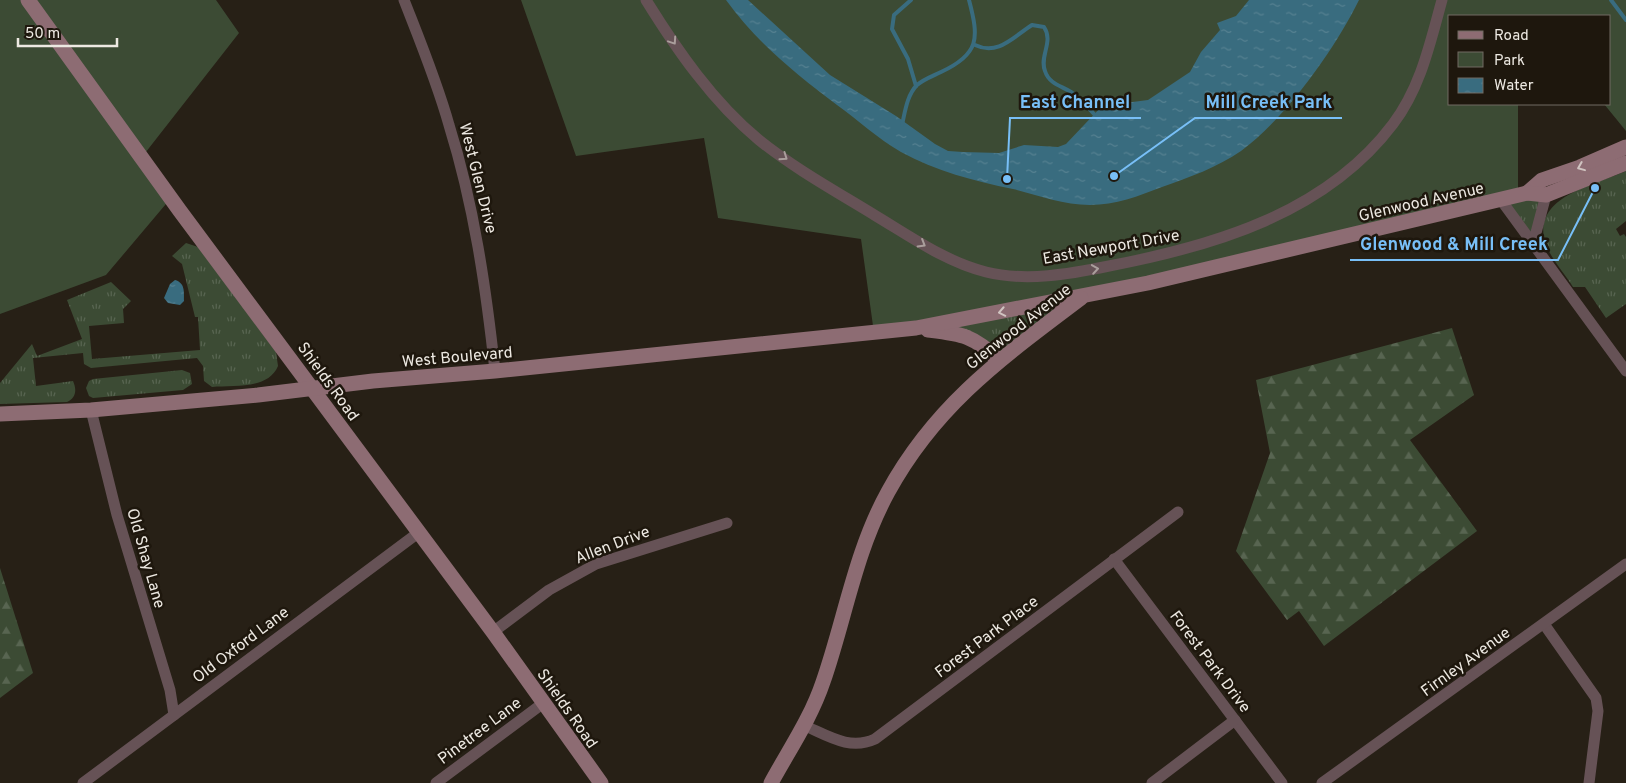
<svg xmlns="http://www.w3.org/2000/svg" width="1626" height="783" viewBox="0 0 1626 783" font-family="Overpass,sans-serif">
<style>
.grass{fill:url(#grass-tufts)}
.forest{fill:url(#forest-firs)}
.park{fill:#3c4b34}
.water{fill:url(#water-ripples)}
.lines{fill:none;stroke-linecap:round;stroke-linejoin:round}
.stream{stroke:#396c7f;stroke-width:4}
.street{stroke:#665256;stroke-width:11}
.secondary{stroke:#8d6c73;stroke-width:15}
.oneway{stroke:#aa9e9c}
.oneway2{stroke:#d0c4c1}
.labels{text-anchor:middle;stroke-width:5;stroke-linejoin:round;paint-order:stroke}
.street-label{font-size:16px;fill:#ede9e2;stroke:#1e170d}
.leader{fill:none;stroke:#78bff7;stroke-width:2}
.callout-dot{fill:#78bff7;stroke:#1e170d;stroke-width:2}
.callout-label{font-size:18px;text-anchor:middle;font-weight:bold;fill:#78bff7;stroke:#1e170d;stroke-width:5;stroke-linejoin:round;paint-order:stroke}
</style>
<defs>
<pattern id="grass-tufts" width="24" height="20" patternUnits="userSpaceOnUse" patternTransform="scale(1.25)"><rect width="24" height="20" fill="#3c4b34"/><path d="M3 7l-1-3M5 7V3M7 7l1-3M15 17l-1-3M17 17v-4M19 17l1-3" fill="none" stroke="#586551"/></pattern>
<pattern id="forest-firs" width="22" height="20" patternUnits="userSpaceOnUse" patternTransform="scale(1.25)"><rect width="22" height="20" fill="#3c4b34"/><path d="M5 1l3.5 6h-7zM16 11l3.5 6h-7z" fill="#586551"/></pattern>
<pattern id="water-ripples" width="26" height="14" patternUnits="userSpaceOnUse" patternTransform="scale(1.25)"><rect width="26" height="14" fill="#396c7f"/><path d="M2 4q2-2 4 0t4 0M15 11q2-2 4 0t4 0" fill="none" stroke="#568191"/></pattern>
</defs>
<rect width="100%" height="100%" fill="#272016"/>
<g class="grass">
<path d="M1626,171v50l-10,8 4,7 4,-2 2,3v67l-20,14 -21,-31h-12c-8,-13 -21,-27 -27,-42 -17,-48 49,-60 80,-74z"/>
<path d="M1546,195l-13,49 -32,-44z"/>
<path d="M186,243l12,4 78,105 2,14c-10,24 -45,19 -66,21l-8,-6 -1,-15 -6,-8 -106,10 -7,-4 -1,-11 -50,5 3,28 37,-5c4,9 3,17 -6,21l-67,2v-21l32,-39 5,12 45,-17 -15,-39 44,-18 20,19 -8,8 1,14 -35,3 3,33 108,-9 -2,-33h-3l-13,-53 -10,-8z"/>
<path d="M1084,296l-86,64 -16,-16 -66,-16z"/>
<path d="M182,370l8,3 2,11 -9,6 -90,8 -4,-2 -3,-8 3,-7 4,-2z"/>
</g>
<g class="forest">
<path d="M1452,328l22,67 -64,45 67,91 -153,115 -25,-35 -12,9 -51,-69 34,-98 -14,-73z"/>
<path d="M0,568l33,105 -33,25z"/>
</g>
<g class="park">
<path d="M0,0h216l23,33 -97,124 29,41 -65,77 -106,39z"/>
<path d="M521,0h1105v131l-22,-27h6v-88h-160v88h68v91l-370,88 -274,50 -13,-94 -143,-21 -14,-80 -128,18z"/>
</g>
<g class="water">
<path d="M726,0h22l82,75 66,41 39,28 13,7 15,1 36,1 25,-8 34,2 8,-3 36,-38 46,-6 42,-28 11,-20 19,-22 -3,-7 19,-7 13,-16h110c-24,49 -74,119 -118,151 -23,16 -53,27 -79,36 -23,9 -47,18 -72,18 -27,0 -52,-10 -77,-16 -39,-8 -77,-18 -112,-37 -23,-13 -43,-32 -64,-47 -41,-31 -80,-62 -111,-105z"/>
<path d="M175,280c10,3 9,11 9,21l-4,4 -12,-2 -4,-5 6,-14z"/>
</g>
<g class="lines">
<g class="stream">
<path d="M911,0l-17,15 -2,14 16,30 8,27"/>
<path d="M1611,0l15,20"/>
<path d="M975,45c23,11 38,-8 57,-20l12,2c10,15 -5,29 1,44 4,13 17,15 26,21 9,6 16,14 23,22"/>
<path d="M902,125c3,-13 5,-30 15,-40 7,-6 16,-9 24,-13 39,-18 38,-34 28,-72"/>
</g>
<g class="street">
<path d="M404,0c16,41 33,82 45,125 25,80 37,163 46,246"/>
<path d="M646,0c31,50 67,102 113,140 36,29 78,52 117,76 35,21 70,46 110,56 40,10 84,2 123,-6 105,-20 217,-53 284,-142 28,-37 37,-81 49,-124"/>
<path d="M1501,200l125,171"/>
<path d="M1533,244l13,-49"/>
<path d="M91,410l26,105 53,175 4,25"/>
<path d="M1114,559l168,224"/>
<path d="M1544,624l52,74 2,13 -9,72"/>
<path d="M493,632l56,-42 47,-26 131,-41"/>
<path d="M803,725c24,10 46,26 72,14l303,-227"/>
<path d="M83,783l335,-250"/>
<path d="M436,783l106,-79"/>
<path d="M1152,783l83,-63"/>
<path d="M1322,783l304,-219"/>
</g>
<g class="secondary">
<path d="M28,0l152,211 313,421 108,151"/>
<path d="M1527,193l15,-13 38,-13 46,-20"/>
<path d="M928,330c33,4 46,5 70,30"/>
<path d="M0,414l91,-4 167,-15 115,-14 122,-10 421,-43 232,-45 379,-90 19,2 80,-32"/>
<path d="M771,783c18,-33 40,-65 52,-101 22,-63 32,-130 65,-190 48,-88 115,-135 193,-194"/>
</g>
</g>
<defs><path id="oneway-chevron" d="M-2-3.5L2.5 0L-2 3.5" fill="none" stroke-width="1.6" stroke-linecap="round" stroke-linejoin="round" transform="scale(1.25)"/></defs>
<g class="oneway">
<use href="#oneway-chevron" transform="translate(673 41) rotate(56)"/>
<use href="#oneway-chevron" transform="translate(784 157) rotate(35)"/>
<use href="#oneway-chevron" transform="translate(922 244) rotate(31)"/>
<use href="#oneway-chevron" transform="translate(1095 269) rotate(-9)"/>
</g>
<g class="oneway2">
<use href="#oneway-chevron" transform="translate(1581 167) rotate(158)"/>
<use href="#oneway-chevron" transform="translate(1002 312) rotate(169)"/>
</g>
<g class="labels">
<g class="street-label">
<text transform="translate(479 178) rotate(76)" y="6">West Glen Drive</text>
<text transform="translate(1421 201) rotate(-13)" y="6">Glenwood Avenue</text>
<text transform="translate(1111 246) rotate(-10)" y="6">East Newport Drive</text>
<text transform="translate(1018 326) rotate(-38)" y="6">Glenwood Avenue</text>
<text transform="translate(457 356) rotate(-5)" y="6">West Boulevard</text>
<text transform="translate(329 381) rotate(54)" y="6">Shields Road</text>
<text transform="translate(612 544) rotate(-21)" y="6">Allen Drive</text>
<text transform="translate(147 558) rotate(74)" y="6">Old Shay Lane</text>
<text transform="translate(986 636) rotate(-37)" y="6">Forest Park Place</text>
<text transform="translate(240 644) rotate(-37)" y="6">Old Oxford Lane</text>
<text transform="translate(1211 661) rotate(53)" y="6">Forest Park Drive</text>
<text transform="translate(1465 661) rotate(-36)" y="6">Firnley Avenue</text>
<text transform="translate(568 708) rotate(55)" y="6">Shields Road</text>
<text transform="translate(479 730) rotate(-37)" y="6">Pinetree Lane</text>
</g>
</g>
<path class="leader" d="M1007 179L1010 118H1141M1114 176L1195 118H1342M1595 188L1558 260H1350"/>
<g class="callout-dot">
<circle cx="1007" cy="179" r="5"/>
<circle cx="1114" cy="176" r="5"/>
<circle cx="1595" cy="188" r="5"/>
</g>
<g class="callout-label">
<text x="1075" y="108">East Channel</text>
<text x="1269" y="108">Mill Creek Park</text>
<text x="1454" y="250">Glenwood &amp; Mill Creek</text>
</g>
<rect x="1448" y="15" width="162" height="90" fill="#1e170d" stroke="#716b62"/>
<rect x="1458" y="31" width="25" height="8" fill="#8d6c73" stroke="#716b62"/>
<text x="1494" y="40" font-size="15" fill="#ede9e2">Road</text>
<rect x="1458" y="52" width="25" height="15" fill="#3c4b34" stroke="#716b62"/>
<text x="1494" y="65" font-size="15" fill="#ede9e2">Park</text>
<rect x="1458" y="78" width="25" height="15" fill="url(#water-ripples)" stroke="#716b62"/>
<text x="1494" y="90" font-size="15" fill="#ede9e2">Water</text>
<path d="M18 38v8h99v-8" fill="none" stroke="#ede9e2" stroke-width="2.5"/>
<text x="25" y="38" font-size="15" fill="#ede9e2" stroke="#1e170d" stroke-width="4" paint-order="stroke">50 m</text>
</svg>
